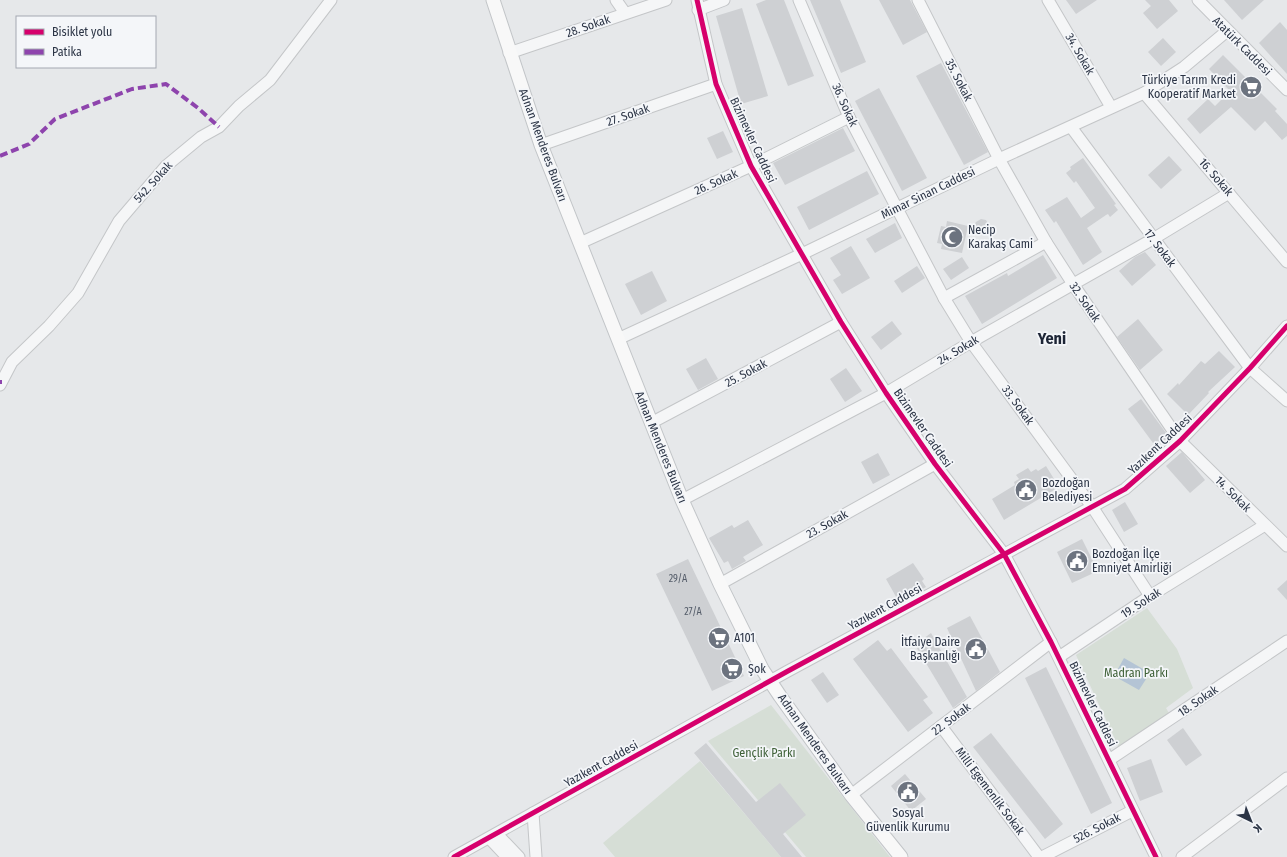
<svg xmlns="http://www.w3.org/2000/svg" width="1287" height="857" viewBox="0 0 1287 857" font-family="'Fira Sans Condensed',sans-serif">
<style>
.green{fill:#d6ded6}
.water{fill:#b4c4d5}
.building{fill:#ced0d3}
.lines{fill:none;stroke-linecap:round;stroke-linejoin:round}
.minor-casing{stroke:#c4c6c8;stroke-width:13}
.major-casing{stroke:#c2c5c8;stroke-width:15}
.minor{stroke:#f5f6f7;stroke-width:11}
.major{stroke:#f8f8f8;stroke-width:13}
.quiet{stroke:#8e44ad;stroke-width:4;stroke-dasharray:8 4;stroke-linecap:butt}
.cycleway-casing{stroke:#f4f6f9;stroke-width:8}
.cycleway{stroke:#d6006c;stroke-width:5}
.labels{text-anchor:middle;stroke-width:3.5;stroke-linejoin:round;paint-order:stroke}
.number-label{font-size:10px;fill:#545c69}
.street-label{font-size:12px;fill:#2b3445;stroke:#f4f6f9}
.poi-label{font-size:12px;fill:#2b3445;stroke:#f4f6f9;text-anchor:start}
.park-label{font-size:12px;fill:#3f6138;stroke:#f4f6f9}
.district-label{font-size:16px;font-weight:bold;fill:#1d2536;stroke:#f4f6f9}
</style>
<rect width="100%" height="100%" fill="#e6e8ea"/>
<g class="green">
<path d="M1147,608l30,41 16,39 -27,20 4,7 -50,35 -44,-95z"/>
<path d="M771,705l119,152h-84l-98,-116z"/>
<path d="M700,761l81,96h-166l-12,-14z"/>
</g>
<path class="water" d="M1124,658l26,15 -11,17 -25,-14z"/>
<g class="building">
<path d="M766,0h18l30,76 -26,10 -32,-82z"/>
<path d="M810,0h30l26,62 -25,11z"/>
<path d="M879,0h31l17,32 -24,13z"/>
<path d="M1066,0h31l-21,14z"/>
<path d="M1145,0h24l9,11 -21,18 -14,-16 8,-7z"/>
<path d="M1224,0h40l-22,20z"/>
<path d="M742,8l26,88 -27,8 -25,-88z"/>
<path d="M1280,22l7,8v44l-28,-31z"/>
<path d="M1163,38l13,14 -15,14 -13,-14z"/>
<path d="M1223,55l54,54 -2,2 12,13v12l-5,4 -17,-19 -10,10 -24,-24 -31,27 -13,-15 21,-20 7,7 15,-15 -21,-22z"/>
<path d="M941,63l47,89 -24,13 -48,-89z"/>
<path d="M879,88l48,90 -25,13 -47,-90z"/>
<path d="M843,128l12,23 -70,34 -12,-22z"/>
<path d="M723,131l10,21 -16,7 -10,-21z"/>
<path d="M1169,156l13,14 -21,19 -13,-14z"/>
<path d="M1083,158l33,46 -2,1 4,5 -8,7 -2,-3 -2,1 -19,13 15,24 -19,13 -27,-44 -2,2 -9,-13 22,-13 14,21 14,-10 -19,-27 -2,2 -8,-10 5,-4 -1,-2z"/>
<path d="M867,171l12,23 -70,36 -12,-23z"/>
<path d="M981,219l5,1 4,7 -1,5 -7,3 -11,-5 5,-8z"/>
<path d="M947,221l21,5 -6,27 -21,-4 1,-5 -5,-1 4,-17 5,1z"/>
<path d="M895,223l7,15 -27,15 -9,-14z"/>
<path d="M851,246l19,32 -28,16 -9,-14 8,-5 -11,-17z"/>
<path d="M1145,252l11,13 -24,21 -13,-15 16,-14z"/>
<path d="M1043,255l14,23 -75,46 -17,-28 42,-23 1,3z"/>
<path d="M962,257l7,11 -18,12 -8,-11z"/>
<path d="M917,266l8,12 -23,15 -8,-12z"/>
<path d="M652,271l15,30 -26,14 -16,-31z"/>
<path d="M1138,319l25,31 -23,20 -23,-33z"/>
<path d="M892,321l10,13 -21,16 -10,-13z"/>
<path d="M1219,351l16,16 -27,25 1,1 -21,22 -21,-21 11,-11 1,2 22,-24 4,3z"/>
<path d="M706,358l12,21 -20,11 -12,-21z"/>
<path d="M846,368l16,23 -17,11 -15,-23z"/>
<path d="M1141,399l28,38 -13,10 -28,-38z"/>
<path d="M1182,452l23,28 -15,13 -24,-27z"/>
<path d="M878,453l12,22 -17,9 -12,-22z"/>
<path d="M1046,466l13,21 -55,33 -12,-21 23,-14 -1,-3 5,-3 -3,-4 12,-7 3,4 5,-3 2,2z"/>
<path d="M1125,502l13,22 -14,8 -12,-22z"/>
<path d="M748,520l15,25 -20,12 3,4 -14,8 -4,-8 -4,2 -15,-25 23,-13 2,3z"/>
<path d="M1082,539l16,32 -26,12 -15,-31z"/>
<path d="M688,559l56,117 -32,15 -56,-117z"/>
<path d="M913,563l11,16 -2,2 4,6 -27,15 -13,-23z"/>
<path d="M1287,580v20l-10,-11z"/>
<path d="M970,616l30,56 -24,19 -29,-63z"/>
<path d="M931,633l36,64 -14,11 -38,-63z"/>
<path d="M878,640l9,11 4,-3 37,49 -5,3 10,13 -25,19 -55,-73z"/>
<path d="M1046,667l66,136 -21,11 -66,-136z"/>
<path d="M823,672l16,23 -12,8 -16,-23z"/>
<path d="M1183,728l19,27 -16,11 -19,-26z"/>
<path d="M991,733l72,91 -18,15 -72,-92z"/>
<path d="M706,743l50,59 24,-19 26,32 -23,19 19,23h-21l-87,-104z"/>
<path d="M1151,759l12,33 -23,9 -13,-33z"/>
<path d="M905,774l21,25 -15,12 -20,-25z"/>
</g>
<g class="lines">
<g class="minor-casing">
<g id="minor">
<path d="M616,0l9,13"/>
<path d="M697,0l19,84 35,82 90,156 45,71 49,71 69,90 47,88 105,215"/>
<path d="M799,0l50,117 95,181 27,44 122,166 57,88"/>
<path d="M918,0l81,159 47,83 27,42 107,157 107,105"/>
<path d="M1048,0l63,107"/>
<path d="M1198,0l89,90"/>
<path d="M698,10l26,-10"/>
<path d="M509,53l157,-53"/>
<path d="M1144,93l143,169"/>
<path d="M1071,127l179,241 37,33"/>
<path d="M541,145l175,-61"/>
<path d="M580,243l171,-77 98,-49"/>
<path d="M944,298l102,-56"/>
<path d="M618,339l184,-85 197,-95 145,-66 40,-26 43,-36"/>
<path d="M0,385l12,-23 37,-36 29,-33 41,-72 47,-55 35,-29 18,-10 20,-21 31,-26 61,-80"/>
<path d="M651,423l190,-101"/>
<path d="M682,500l204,-107 85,-51 182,-103 76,-46"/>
<path d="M720,584l215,-120"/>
<path d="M1059,657l91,-61 115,-71"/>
<path d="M941,726l98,131"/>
<path d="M1109,760l178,-119"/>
<path d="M851,795l200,-153"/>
<path d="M533,813l3,44"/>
<path d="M497,834l22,23"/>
<path d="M489,838l18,19"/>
<path d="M454,857l334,-186 337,-182 55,-48 70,-73 37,-42"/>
<path d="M1042,857l90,-46"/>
<path d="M1182,857l105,-79"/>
</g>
</g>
<g class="major-casing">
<path id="major" d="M493,0l48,145 141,355 38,84 42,85 18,27 71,99 50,62"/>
</g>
<use href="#minor" class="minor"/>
<use href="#major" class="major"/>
<g class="quiet">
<path d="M0,156l29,-12 26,-25 77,-30 34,-5 32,24 21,19"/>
<path d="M0,382h2"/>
</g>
<g class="cycleway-casing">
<g id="cycleway">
<path d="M697,0l19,84 35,82 90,156 45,71 49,71 69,90 47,88 105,215"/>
<path d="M454,857l334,-186 337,-182 55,-48 70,-73 37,-42"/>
</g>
</g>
<use href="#cycleway" class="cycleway"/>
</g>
<defs>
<g id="supermarket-disc" transform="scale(1.15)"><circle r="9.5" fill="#6c737f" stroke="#f4f6f9"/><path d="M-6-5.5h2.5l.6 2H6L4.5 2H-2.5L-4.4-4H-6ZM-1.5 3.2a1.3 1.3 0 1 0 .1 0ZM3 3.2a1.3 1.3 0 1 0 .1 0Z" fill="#fff"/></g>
<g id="mosque-disc" transform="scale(1.15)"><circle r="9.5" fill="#6c737f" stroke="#f4f6f9"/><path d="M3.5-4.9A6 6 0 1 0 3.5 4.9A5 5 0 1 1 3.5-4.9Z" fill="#fff"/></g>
<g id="civic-disc" transform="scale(1.15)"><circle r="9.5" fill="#6c737f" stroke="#f4f6f9"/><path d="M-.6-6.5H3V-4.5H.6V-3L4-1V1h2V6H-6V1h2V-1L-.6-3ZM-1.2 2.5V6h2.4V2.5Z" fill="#fff"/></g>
</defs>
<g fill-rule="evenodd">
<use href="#supermarket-disc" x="1251" y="87"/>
<use href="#mosque-disc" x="952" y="237"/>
<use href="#civic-disc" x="1026" y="490"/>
<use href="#civic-disc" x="1077" y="561"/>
<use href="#supermarket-disc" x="719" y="638"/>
<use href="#civic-disc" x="976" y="649"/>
<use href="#supermarket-disc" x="732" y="669"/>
<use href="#civic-disc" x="908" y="792"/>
</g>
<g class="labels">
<g class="number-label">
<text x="678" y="582">29/A</text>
<text x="693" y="615">27/A</text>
</g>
<g class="street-label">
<text transform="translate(588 26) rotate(-19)" y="4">28. Sokak</text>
<text transform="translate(1242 46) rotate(45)" y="4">Atatürk Caddesi</text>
<text transform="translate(1080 54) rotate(60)" y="4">34. Sokak</text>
<text transform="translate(959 80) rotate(63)" y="4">35. Sokak</text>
<text transform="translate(845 105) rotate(66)" y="4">36. Sokak</text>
<text transform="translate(628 115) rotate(-19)" y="4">27. Sokak</text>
<text transform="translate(753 140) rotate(65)" y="4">Bizimevler Caddesi</text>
<text transform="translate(543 145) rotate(70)" y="4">Adnan Menderes Bulvarı</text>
<text transform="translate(1216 177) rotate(49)" y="4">16. Sokak</text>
<text transform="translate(153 182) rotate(-48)" y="4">542. Sokak</text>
<text transform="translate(716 182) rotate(-24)" y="4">26. Sokak</text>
<text transform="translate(928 193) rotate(-26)" y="4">Mimar Sinan Caddesi</text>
<text transform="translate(1160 248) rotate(53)" y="4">17. Sokak</text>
<text transform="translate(1085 302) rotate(56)" y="4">32. Sokak</text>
<text transform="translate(958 350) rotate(-31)" y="4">24. Sokak</text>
<text transform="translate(746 373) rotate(-28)" y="4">25. Sokak</text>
<text transform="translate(1018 405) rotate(54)" y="4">33. Sokak</text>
<text transform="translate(923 428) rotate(55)" y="4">Bizimevler Caddesi</text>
<text transform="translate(1160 444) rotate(-43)" y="4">Yazıkent Caddesi</text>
<text transform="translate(661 447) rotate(68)" y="4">Adnan Menderes Bulvarı</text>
<text transform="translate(1233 494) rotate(45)" y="4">14. Sokak</text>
<text transform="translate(827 524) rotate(-29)" y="4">23. Sokak</text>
<text transform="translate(1141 603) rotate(-33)" y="4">19. Sokak</text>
<text transform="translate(885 607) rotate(-29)" y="4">Yazıkent Caddesi</text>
<text transform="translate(1198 701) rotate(-34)" y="4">18. Sokak</text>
<text transform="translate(1093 704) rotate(64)" y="4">Bizimevler Caddesi</text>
<text transform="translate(951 719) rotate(-37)" y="4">22. Sokak</text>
<text transform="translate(815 744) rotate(55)" y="4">Adnan Menderes Bulvarı</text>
<text transform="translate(601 764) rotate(-29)" y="4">Yazıkent Caddesi</text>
<text transform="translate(990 791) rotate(53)" y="4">Milli Egemenlik Sokak</text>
<text transform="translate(1097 828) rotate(-27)" y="4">526. Sokak</text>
</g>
<g class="poi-label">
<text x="1236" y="84" text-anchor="end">Türkiye Tarım Kredi<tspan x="1236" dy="14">Kooperatif Market</tspan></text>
<text x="968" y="234">Necip<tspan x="968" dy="14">Karakaş Cami</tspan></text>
<text x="1042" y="487">Bozdoğan<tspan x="1042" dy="14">Belediyesi</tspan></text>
<text x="1092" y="558">Bozdoğan İlçe<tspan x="1092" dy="14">Emniyet Amirliği</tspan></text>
<text x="734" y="642">A101</text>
<text x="960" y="646" text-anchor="end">İtfaiye Daire<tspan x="960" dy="14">Başkanlığı</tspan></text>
<text x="748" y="673">Şok</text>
<text x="908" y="817" text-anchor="middle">Sosyal<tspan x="908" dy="14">Güvenlik Kurumu</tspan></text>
</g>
<g class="park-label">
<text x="1136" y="677">Madran Parkı</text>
<text x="764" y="757">Gençlik Parkı</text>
</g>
<g class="district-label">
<text x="1052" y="344">Yeni</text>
</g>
</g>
<rect x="16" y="16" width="140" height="52" fill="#f4f6f9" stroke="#a4a8b1"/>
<rect x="24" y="29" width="20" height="6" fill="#d6006c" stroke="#a4a8b1"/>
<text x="52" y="36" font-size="12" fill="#2b3445">Bisiklet yolu</text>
<rect x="24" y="49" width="20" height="6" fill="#8e44ad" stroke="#a4a8b1"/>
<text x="52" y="56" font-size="12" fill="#2b3445">Patika</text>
<g transform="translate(1251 821) rotate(137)" stroke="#f4f6f9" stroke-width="3" paint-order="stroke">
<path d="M0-3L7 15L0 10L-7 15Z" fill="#2b3445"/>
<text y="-6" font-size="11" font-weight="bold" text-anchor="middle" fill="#2b3445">K</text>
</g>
</svg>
